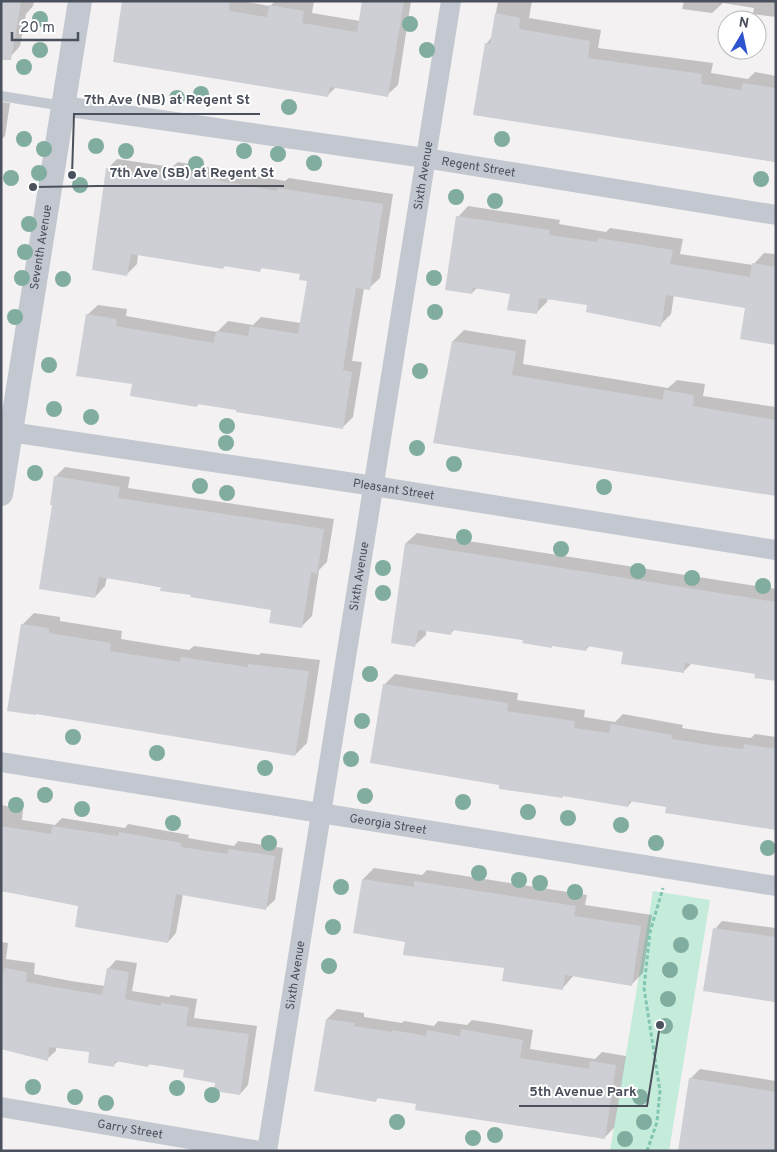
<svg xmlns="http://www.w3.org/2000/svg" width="777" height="1152" viewBox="0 0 777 1152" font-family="Overpass,sans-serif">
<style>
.green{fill:#c5ebdb}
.shadow{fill:#0003}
.building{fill:#cecfd4}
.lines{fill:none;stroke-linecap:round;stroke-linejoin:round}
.path{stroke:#80c5b1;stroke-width:3;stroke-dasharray:4 2.5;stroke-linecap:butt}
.service{stroke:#c3c8d0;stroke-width:10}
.minor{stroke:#c3c8d0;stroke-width:20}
.tertiary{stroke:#c3c8d0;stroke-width:24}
.tree{fill:#80ada0}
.labels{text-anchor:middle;stroke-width:4;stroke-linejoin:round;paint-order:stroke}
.street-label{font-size:12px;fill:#4a505c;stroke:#fff}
.leader{fill:none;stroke:#4a505c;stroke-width:2}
.callout-dot{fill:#4a505c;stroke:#fff;stroke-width:2}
.callout-label{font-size:14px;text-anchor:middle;font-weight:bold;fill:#4a505c;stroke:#fff;stroke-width:4;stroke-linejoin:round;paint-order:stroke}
</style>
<rect width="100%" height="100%" fill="#f3f1f1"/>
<path class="green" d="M653,891l57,9 -41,251h-59z"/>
<g class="shadow">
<path d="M1,1h33l-1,5 -7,8 -6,32 -8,9z"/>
<path d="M123,1h119l28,5 5,-5h39l-2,12 48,8 3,-20h48l-13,84 -11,10 -51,-8 -8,8z"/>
<path d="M498,1h34l-3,17 72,12 -3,18 115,15 -2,10 37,6 7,-7 21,4v86l-301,-48 11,-70 6,-7z"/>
<path d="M684,1h92v16l-23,-3 1,-6 -31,-5 -11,10 -30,-4z"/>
<path d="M1,102l9,1 -5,33 -4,4z"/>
<path d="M117,159l55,8 6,-5 107,19 4,-3 104,16 -13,84 -11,10h-5l-12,73 10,1 -9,55 -10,10 -144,-24 -2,3 -63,-23 -47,-68 11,-10 29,4 -1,7 91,16 11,-11 25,4 8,-8 40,6 7,-43 -6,-7 -39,-6 -3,3 -34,-5 -3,3 -85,-14 -1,10 -10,10 -20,-105z"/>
<path d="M468,206l92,14 -1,4 47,8 4,-4 73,11 -3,15 73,11 11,-12 12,1v90l-30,-37 -72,-12 -3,19 -11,11 -71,-21 -41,-6 -1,4 -11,11 -25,-20 -34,-5 -5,5 -14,-76z"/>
<path d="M464,330l62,10 -3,24 145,24 9,-8 28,4 -2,12 73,11v87l-342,-52 19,-101z"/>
<path d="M65,467l65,10 -2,11 206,31 -7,43 -8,8 -7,46 -11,11 -28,-18 -166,-32 -2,9 -10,11 -41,-93 1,-27z"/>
<path d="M417,533l359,56v91l-20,-7 -64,-10 -9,9 -59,-21 -34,-6 -4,5 -131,-21 -5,5 -24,-4v5l-11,10 -23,-3 14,-99z"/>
<path d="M34,613l26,4v4l62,10 -1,8 68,11 5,-4 65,9 2,-2 59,7 -13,83 -12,12 -273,-130z"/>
<path d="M395,674l123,19 -1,7 68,10 -1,7 31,5 8,-8 60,11 -1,3 39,6 30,4 4,-4 21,3v92l-108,-23 -35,-6 -5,6 -127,-22 -117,-99z"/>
<path d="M1,805l22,4 -1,11 33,5 7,-7 63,10 3,-4 61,11 -1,3 46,8 4,-5 45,7 -8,52 -9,8 -83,-14 -7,39 -8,9 -89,-37 -36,-9 -42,-5z"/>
<path d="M374,868l48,7 5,-5 160,25 -2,10 67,10 -9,58 -11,11 -58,-9 -12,14 -56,-22 -100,-26 -43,-62z"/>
<path d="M722,921l54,7v74l-71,-12 10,-61z"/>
<path d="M1,942l7,1 -2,16 29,4 -1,11 37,7 34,5 3,-17 8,-9 21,3 -5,28 37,6 2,-2 26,4 -3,19 63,8 -9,59 -8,9 -55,-25 -66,-9 -6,6 -22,-15 -35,-4v4l-9,8 -23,-4v-3l-23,-4z"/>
<path d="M337,1009l27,4v4l38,6 2,-2 30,5 4,-5 29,4 5,-5 26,4 35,6 -3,19 65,10 7,-7 24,4 -12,72 -10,10 -187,-35 -38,-6 -3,3 -49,-81z"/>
<path d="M700,1069l76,12v70l-97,-1 12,-72z"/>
</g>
<g class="building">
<path d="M1,1h20l-10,59h-10z"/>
<path d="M122,1h108l-1,10 38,6 2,-12 35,6 -2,12 55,9 5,-31h42l-16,96 -58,-10 -2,10 -215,-35z"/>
<path d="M495,13l25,5 -1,11 71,12 -2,17 114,16 -1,10 40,6 2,-7 33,5v74l-303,-47 12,-72 5,1z"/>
<path d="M106,168l59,10 2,-7 110,20v-3l106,16 -13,86 -14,-2 -13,82 9,2 -9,57 -107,-17v-2l-39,-6v3l-67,-11 2,-12 -56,-8 10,-62 31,5 -1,7 98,17 2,-12 32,5 2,-10 48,8 9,-53 -8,-1 1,-6 -39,-6 -1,4 -36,-6 -1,3 -92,-15 -4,22 -35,-6z"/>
<path d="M456,216l94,14 -1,5 48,7 1,-4 75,12 -3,14 80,13 2,-14 24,4v78l-36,-6 5,-31 -79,-13 -5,32 -75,-15 1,-7 -48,-7 -2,16 -30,-4 3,-16 -37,-6 -1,6 -27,-4z"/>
<path d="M452,341l64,10 -4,24 151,25 1,-10 30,5 -1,11 83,14v76l-343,-53z"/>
<path d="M54,476l66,11 -2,11 206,31 -7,45 -6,-2 -9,56 -33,-5 2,-13 -81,-13 1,-2 -31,-4 1,-4 -62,-10 -4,21 -56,-9 13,-84h-2z"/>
<path d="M405,543l371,59v79l-22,-3 1,-4 -70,-11 -1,10 -33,-5 -30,-4 2,-12 -36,-6 -1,5 -34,-5v2l-30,-5 1,-3 -71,-10 -1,5 -33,-5 -3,17 -24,-4z"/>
<path d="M21,624l28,4v5l62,10 -1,8 70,11 1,-5 67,10v-3l61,7 -14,85 -259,-42v1l-29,-4z"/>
<path d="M383,684l125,19 -1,8 68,10 -1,7 35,5 2,-9 61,11v4l38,6 33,4 1,-5 32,5v81l-111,-17 1,-6 -37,-6 -1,6 -65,-11v2l-35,-5 -29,-4v-4l-129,-22z"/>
<path d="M1,826l50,8 1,-8 66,10 1,-4 62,11v4l47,7v-5l47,7 -9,54 -90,-16 -8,49 -93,-16 3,-21 -77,-15z"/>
<path d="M362,879l52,8v-6l162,25 -2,10 67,10 -9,60 -67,-11 -2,15 -61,-9 2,-13 -101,-13 2,-13 -52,-9z"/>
<path d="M713,928l63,9v65l-73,-11z"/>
<path d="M4,968l23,4 -1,10 76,13 5,-27 22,4 -4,27 36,7v-3l28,4 -3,19 63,8 -9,61 -26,-4 1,-8 -32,-6 1,-7 -35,-6 -1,3 -33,-6 -1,6 -26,-4 1,-11 -40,-5 -1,14 -47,-12v-64z"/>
<path d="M326,1019l29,4 -1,3 38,6 1,-2 33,6 1,-6 33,6 1,-7 27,5 35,6 -3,18 69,11 1,-8 26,4 -11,74 -190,-29 1,-6 -39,-6 -1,4 -62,-11z"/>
<path d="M689,1078l87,14v59h-98z"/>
</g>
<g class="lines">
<path class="path" d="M647,1151l10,-29 3,-31 -16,-103 6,-56 13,-44"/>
<path class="service" d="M1,96l62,10"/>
<g class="minor">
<path id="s1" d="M63,106l362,52 351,57"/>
<path id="s2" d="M10,432l364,54 402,64"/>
<path id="s3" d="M1,762l775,124"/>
<path id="s4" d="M1,1107l259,44"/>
<path id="s5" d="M267,1151l184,-1150"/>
</g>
<path class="tertiary" id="s6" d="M1,494l79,-493"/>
</g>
<g class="tree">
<circle cx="40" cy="19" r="8"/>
<circle cx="410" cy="24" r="8"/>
<circle cx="40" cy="50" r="8"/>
<circle cx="427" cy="50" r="8"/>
<circle cx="24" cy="67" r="8"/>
<circle cx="201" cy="94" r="8"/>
<circle cx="177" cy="98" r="8"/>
<circle cx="289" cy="107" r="8"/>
<circle cx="24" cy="139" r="8"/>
<circle cx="502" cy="139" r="8"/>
<circle cx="96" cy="146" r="8"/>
<circle cx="44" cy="149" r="8"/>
<circle cx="126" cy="151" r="8"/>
<circle cx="244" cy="151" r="8"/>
<circle cx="278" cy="154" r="8"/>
<circle cx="314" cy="163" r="8"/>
<circle cx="196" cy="164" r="8"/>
<circle cx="39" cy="173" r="8"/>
<circle cx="11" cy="178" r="8"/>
<circle cx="761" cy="179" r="8"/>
<circle cx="80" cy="185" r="8"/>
<circle cx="456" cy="197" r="8"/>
<circle cx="495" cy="201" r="8"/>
<circle cx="29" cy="224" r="8"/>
<circle cx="25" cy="252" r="8"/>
<circle cx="22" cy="278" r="8"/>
<circle cx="434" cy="278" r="8"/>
<circle cx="63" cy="279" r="8"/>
<circle cx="435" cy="312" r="8"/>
<circle cx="15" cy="317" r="8"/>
<circle cx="49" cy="365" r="8"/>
<circle cx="420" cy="371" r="8"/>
<circle cx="54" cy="409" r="8"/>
<circle cx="91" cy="417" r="8"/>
<circle cx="227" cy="426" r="8"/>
<circle cx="226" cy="443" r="8"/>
<circle cx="417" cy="448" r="8"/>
<circle cx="454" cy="464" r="8"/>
<circle cx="35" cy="473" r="8"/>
<circle cx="200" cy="486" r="8"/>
<circle cx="604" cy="487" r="8"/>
<circle cx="227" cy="493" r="8"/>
<circle cx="464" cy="537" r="8"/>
<circle cx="561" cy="549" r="8"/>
<circle cx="383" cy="568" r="8"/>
<circle cx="638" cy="571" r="8"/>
<circle cx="692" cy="578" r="8"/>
<circle cx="763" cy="586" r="8"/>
<circle cx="383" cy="593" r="8"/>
<circle cx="370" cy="674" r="8"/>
<circle cx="362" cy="721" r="8"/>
<circle cx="73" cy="737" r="8"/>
<circle cx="157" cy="753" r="8"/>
<circle cx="351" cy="759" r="8"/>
<circle cx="265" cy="768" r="8"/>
<circle cx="45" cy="795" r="8"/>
<circle cx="365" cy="796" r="8"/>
<circle cx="463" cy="802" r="8"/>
<circle cx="16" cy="805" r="8"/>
<circle cx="82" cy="809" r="8"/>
<circle cx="528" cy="812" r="8"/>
<circle cx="568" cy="818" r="8"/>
<circle cx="173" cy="823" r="8"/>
<circle cx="621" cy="825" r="8"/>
<circle cx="269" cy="843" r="8"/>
<circle cx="656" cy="843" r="8"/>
<circle cx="768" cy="848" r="8"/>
<circle cx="479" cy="873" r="8"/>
<circle cx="519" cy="880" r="8"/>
<circle cx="540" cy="883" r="8"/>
<circle cx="341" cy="887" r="8"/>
<circle cx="575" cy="892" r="8"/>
<circle cx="690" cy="912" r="8"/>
<circle cx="333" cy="927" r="8"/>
<circle cx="681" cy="945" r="8"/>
<circle cx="329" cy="966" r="8"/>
<circle cx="670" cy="970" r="8"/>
<circle cx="668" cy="999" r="8"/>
<circle cx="665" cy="1026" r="8"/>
<circle cx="33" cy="1087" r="8"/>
<circle cx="177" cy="1088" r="8"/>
<circle cx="212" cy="1095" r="8"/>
<circle cx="75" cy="1097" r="8"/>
<circle cx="640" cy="1097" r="8"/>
<circle cx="106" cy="1103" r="8"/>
<circle cx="397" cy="1122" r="8"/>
<circle cx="644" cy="1122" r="8"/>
<circle cx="495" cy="1135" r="8"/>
<circle cx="473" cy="1138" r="8"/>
<circle cx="625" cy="1139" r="8"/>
</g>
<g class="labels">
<g class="street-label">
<text dy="4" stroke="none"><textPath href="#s1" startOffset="420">Regent Street</textPath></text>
<text dy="4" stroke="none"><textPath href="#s5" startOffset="988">Sixth Avenue</textPath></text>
<text dy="4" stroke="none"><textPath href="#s6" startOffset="250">Seventh Avenue</textPath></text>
<text dy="4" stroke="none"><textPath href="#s2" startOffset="388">Pleasant Street</textPath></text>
<text dy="4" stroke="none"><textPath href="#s5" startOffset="582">Sixth Avenue</textPath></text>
<text dy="4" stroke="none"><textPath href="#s3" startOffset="392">Georgia Street</textPath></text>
<text dy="4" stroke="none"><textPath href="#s5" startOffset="178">Sixth Avenue</textPath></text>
<text dy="4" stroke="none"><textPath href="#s4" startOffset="131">Garry Street</textPath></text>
</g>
</g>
<path class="leader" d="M72 175L74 114H260M33 187L99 186H284M660 1025L647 1106H519"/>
<g class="callout-dot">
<circle cx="72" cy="175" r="5"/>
<circle cx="33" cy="187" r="5"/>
<circle cx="660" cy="1025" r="5"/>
</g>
<g class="callout-label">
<text x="167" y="104">7th Ave (NB) at Regent St</text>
<text x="192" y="177">7th Ave (SB) at Regent St</text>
<text x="583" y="1096">5th Avenue Park</text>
</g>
<rect width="777" height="1152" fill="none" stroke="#4a505c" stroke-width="5"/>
<g transform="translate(742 35) rotate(9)"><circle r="24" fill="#ffffff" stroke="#b7b9be"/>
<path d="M0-4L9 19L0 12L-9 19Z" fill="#2e54cf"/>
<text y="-8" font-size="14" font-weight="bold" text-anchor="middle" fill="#4a505c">N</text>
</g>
<path d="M12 32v8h66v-8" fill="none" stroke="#4a505c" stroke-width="2.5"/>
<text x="20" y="32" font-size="15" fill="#4a505c" stroke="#ffffff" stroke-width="4" paint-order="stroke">20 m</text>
</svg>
